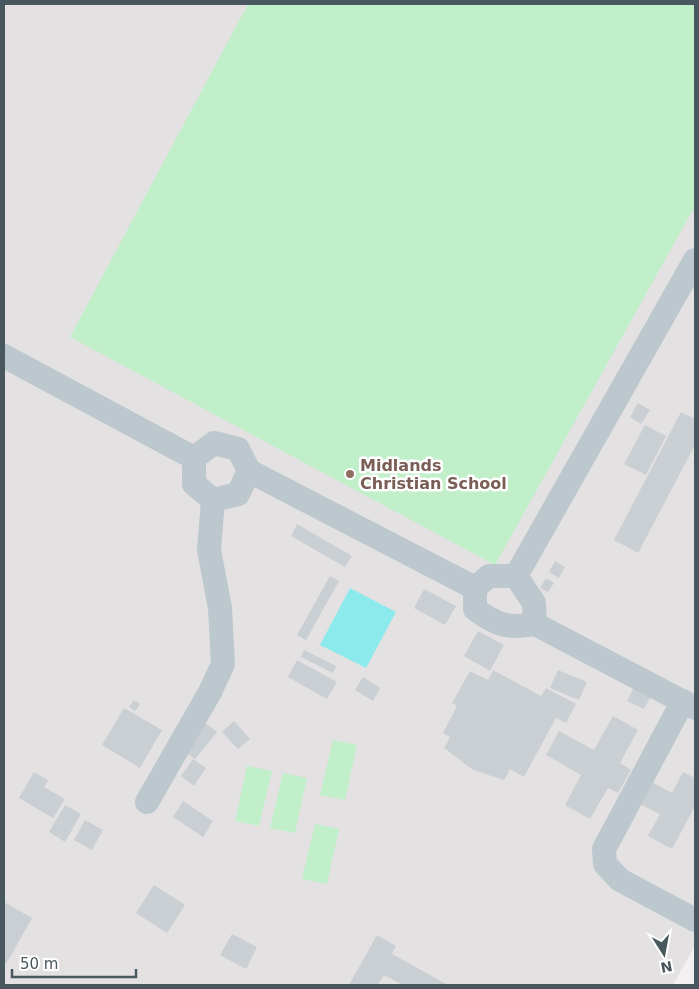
<svg xmlns="http://www.w3.org/2000/svg" width="699" height="989" viewBox="0 0 699 989" font-family="'DejaVu Sans',sans-serif">
<style>
.education{fill:#e4e1e3}
.green{fill:#c0efc9}
.water{fill:#8deaec}
.building{fill:#cacfd3}
.lines{fill:none;stroke-linecap:round;stroke-linejoin:round}
.minor{stroke:#bcc8cd;stroke-width:24}
.education-dot{fill:#8d6e63;stroke:#fff;stroke-width:2}
.labels{text-anchor:middle;stroke-width:5;stroke-linejoin:round;paint-order:stroke}
.education-label{font-size:16px;font-weight:bold;fill:#785e54;stroke:#fff;text-anchor:start}
</style>
<rect width="100%" height="100%" fill="#f3f0f1"/>
<path class="education" d="M4,4h691v941l-22,40h-669z"/>
<g class="green">
<path d="M248,4h447v202l-200,359 -425,-228z"/>
<path d="M333,740l24,5 -12,55 -25,-5z"/>
<path d="M247,766l25,5 -13,55 -24,-5z"/>
<path d="M283,773l24,5 -12,55 -25,-5z"/>
<path d="M315,824l24,5 -12,55 -25,-5z"/>
</g>
<path class="water" d="M350,588l46,24 -30,56 -46,-23z"/>
<g class="building">
<path d="M638,403l12,7 -9,14 -11,-7z"/>
<path d="M681,412l14,7v26l-57,108 -24,-13z"/>
<path d="M645,425l21,11 -20,39 -22,-11z"/>
<path d="M297,524l55,32 -7,11 -54,-31z"/>
<path d="M555,561l10,6 -6,11 -10,-6z"/>
<path d="M330,576l9,5 -33,59 -9,-5z"/>
<path d="M546,578l8,5 -6,9 -8,-4z"/>
<path d="M424,589l32,17 -11,19 -31,-17z"/>
<path d="M478,631l26,14 -14,26 -26,-15z"/>
<path d="M304,650l32,16 -3,7 -32,-16z"/>
<path d="M297,660l40,22 -10,17 -39,-22z"/>
<path d="M493,670l48,26 5,-8 30,16 -10,19 -10,-5 -32,59 -14,-8 -6,11 -31,-10 -29,-22 6,-11 -7,-4 14,-27 -5,-3 18,-32 18,9z"/>
<path d="M558,670l29,12 -8,18 -29,-12z"/>
<path d="M363,677l17,11 -7,13 -18,-11z"/>
<path d="M634,687l17,9 -7,13 -17,-8z"/>
<path d="M134,700l6,4 -5,7 -6,-4z"/>
<path d="M124,708l38,22 -22,38 -38,-23z"/>
<path d="M613,716l25,14 -18,33 11,7 -13,23 -10,-5 -18,31 -25,-14 16,-30 -35,-20 13,-24 35,19z"/>
<path d="M234,721l16,18 -12,10 -16,-17z"/>
<path d="M205,723l12,9 -22,27 -12,-9z"/>
<path d="M193,759l13,9 -12,18 -13,-10z"/>
<path d="M34,772l14,8 -4,7 21,12 -12,19 -34,-20z"/>
<path d="M683,772l12,6v28l-23,43 -24,-13 12,-22 -20,-10 12,-22 20,11z"/>
<path d="M183,801l30,20 -10,16 -30,-20z"/>
<path d="M65,805l16,9 -16,28 -16,-10z"/>
<path d="M85,820l18,10 -11,20 -18,-10z"/>
<path d="M154,885l31,20 -18,28 -31,-20z"/>
<path d="M4,902l28,16 -26,46 -2,-2z"/>
<path d="M232,934l25,13 -11,22 -26,-14z"/>
<path d="M377,935l19,11 -4,8 56,31h-45l-19,-10 -6,10h-29z"/>
</g>
<g class="lines">
<g class="minor">
<path d="M4,356l190,102"/>
<path d="M214,443l24,6 11,22 -11,23 -25,6 -19,-16v-26z"/>
<path d="M249,471l226,117"/>
<path d="M489,576h27l18,27 1,21c-28,5 -38,1 -60,-15v-21z"/>
<path d="M516,576l179,-316"/>
<path d="M535,624l160,84"/>
<path d="M683,701l-79,148 1,15 15,16 75,40"/>
<path d="M147,802l63,-110 13,-28 -3,-56 -11,-58 4,-50"/>
</g>
</g>
<circle class="education-dot" cx="350" cy="474" r="5"/>
<g class="labels">
<g class="education-label">
<text x="360" y="471">Midlands<tspan x="360" dy="18">Christian School</tspan></text>
</g>
</g>
<rect width="699" height="989" fill="none" stroke="#48585e" stroke-width="10"/>
<g transform="translate(664 954) rotate(169)" stroke="#ffffff" stroke-width="4" paint-order="stroke">
<path d="M0-4L9 19L0 12L-9 19Z" fill="#48585e"/>
<text y="-8" font-size="14" font-weight="bold" text-anchor="middle" fill="#48585e">N</text>
</g>
<path d="M12 969v8h124v-8" fill="none" stroke="#48585e" stroke-width="2.5"/>
<text x="20" y="969" font-size="15" fill="#48585e" stroke="#ffffff" stroke-width="4" paint-order="stroke">50 m</text>
</svg>
